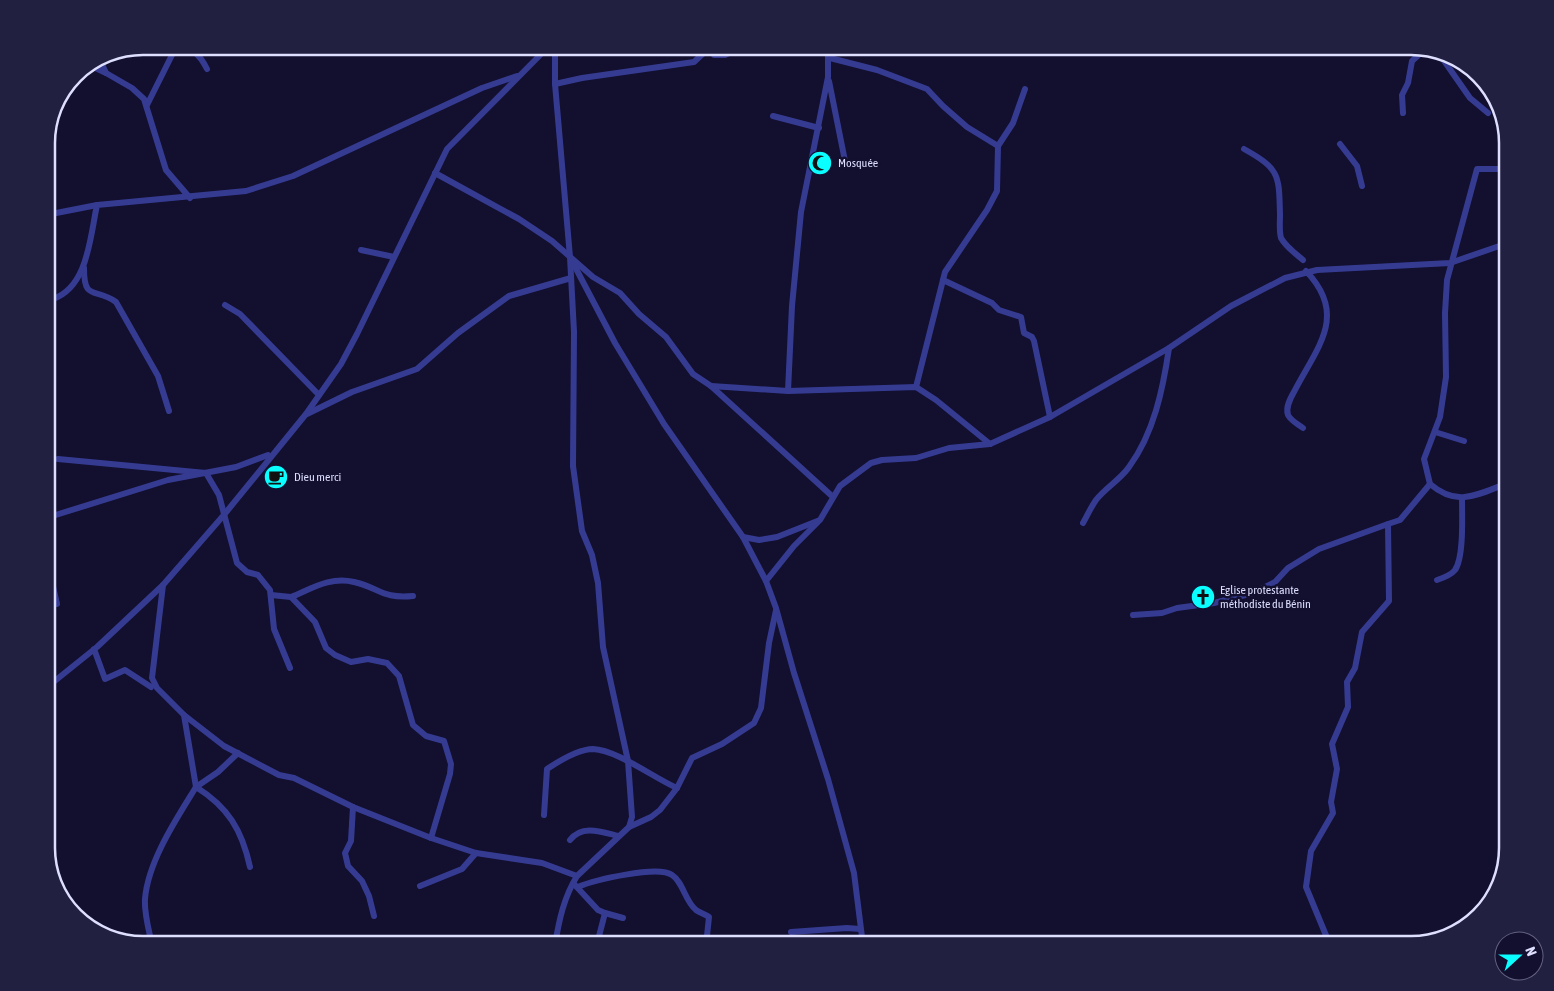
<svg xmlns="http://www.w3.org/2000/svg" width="1554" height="991" viewBox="0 0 1554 991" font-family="'Asap Condensed',sans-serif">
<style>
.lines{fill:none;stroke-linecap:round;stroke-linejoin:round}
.street{stroke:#363b92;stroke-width:6}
.labels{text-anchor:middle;stroke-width:5;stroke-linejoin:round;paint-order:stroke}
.poi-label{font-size:12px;fill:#dedeff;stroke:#120f2f;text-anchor:start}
.rim{fill:none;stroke:#dedeff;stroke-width:2.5}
</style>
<rect width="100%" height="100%" fill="#120f2f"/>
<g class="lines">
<g class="street">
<path d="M555,46v38l15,173 4,75 -1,134 9,65 10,24 6,28 5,64 25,114 4,56 -3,10 -52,49c-13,21 -18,44 -22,69"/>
<path d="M711,46l3,9h11l19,-9"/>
<path d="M1440,55l30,43 18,15"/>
<path d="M99,58l7,15 26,15 12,11 22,71 24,28"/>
<path d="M830,58l47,12 50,19 16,17 24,21 31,19 -1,45 -10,19 -42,62 -29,115"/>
<path d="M89,65l17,8"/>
<path d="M829,81l17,85"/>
<path d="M555,84l27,-6 112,-16 17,-16"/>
<path d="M147,105l27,-54c18,-6 26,4 33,18"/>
<path d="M1403,113l-1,-18 6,-12 4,-22 12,-11"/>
<path d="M773,116l46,12"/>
<path d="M1340,144l17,22 5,20"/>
<path d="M998,146l15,-23 12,-34"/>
<path d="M1244,149c36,20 35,26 36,66 0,7 -1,16 1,23 5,9 15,16 22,22"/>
<path d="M1508,169h-31l-30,111 -2,33 1,64 -6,40 -16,42 6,25c28,24 48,10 78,-1"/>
<path d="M435,173l84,46 33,22 41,36 27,16 19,21 27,23 27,37 18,12 122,111"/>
<path d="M46,215l51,-10"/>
<path d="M361,250l33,7"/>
<path d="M46,257l7,42 -7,27"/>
<path d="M572,261l43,82 49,81 79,113 23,44 10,27 18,65 34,106 26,94 9,72"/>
<path d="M84,268c0,34 11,19 32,34l42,74 11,35"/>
<path d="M943,280l49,23 7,7 22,7 3,16 8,4 2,4 16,76"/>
<path d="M53,299c35,-12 37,-62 44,-94l149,-14 47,-15 189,-88 35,-12"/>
<path d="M225,305l15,9 79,81"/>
<path d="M711,386l77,5 128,-4 20,13 54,44 60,-27 119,-69 62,-42 54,-28 32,-8 133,-7 58,-20"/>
<path d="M788,391l4,-85 9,-94 27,-135v-31"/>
<path d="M307,414l45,-22 65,-23 41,-36 51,-37 62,-18"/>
<path d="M1303,428c-5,-4 -12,-7 -15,-13 -3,-8 3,-18 7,-25 23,-44 53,-75 11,-119"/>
<path d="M1435,432l29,9"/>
<path d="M58,459l148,14 13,22 18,68 10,9 11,3 12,15 4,39 16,39"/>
<path d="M46,518l122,-38 68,-13 32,-12"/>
<path d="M46,521l6,61 5,22"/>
<path d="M1083,523c4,-7 8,-16 13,-23 9,-12 24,-20 33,-33 25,-34 34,-78 40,-119"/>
<path d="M743,537l16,3 18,-3 43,-17 20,-34 31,-23 11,-3 34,-2 33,-10 41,-4"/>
<path d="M1437,580c6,-2 14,-5 18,-10 9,-13 7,-54 7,-71"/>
<path d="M766,581l28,-35 24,-24"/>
<path d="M271,595l20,2 24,25 11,26 9,7 16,7 17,-3 19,4 12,13 14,49 13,11 18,5 7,23 -1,10 -19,64"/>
<path d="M291,597c20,-8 39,-21 63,-15 26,6 28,17 59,14"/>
<path d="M1133,615l29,-2 15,-5 37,-5 39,-10 22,-11 13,-14 31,-19 69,-25"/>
<path d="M94,649l11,30 20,-9 26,17"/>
<path d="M46,688l51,-41 66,-62 60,-69 83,-102 35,-50 16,-30 90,-185 102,-103"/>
<path d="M184,715l40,31 55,29 15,3 59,29 78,31 45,15 66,10 35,13"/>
<path d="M196,787c32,20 46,43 54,80"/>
<path d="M196,787l22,-15 20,-19"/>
<path d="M353,807l-2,34 -6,12 3,13 14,15 7,15 5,20"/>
<path d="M544,815l3,-46c12,-8 32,-20 46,-20 24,1 61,29 84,39"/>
<path d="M629,827l22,-10 9,-7 17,-22 15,-30 30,-14 32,-21 7,-15 8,-65 7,-33"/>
<path d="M570,840c12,-16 32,-8 48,-4"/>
<path d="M574,884l24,26 7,3 -7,27 -4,5"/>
<path d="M420,886l42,-17 14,-16"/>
<path d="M578,887c16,-7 80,-22 94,-12 11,7 13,26 24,35 4,3 9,4 13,7l-3,28"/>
<path d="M605,913l18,5"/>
<path d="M791,932l56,-4 13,1"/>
<path d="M152,945c-3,-15 -8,-31 -7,-46 3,-38 32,-81 51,-112l-12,-72 -27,-27 -5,-10 11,-93"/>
<path d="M1330,945l-24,-58 5,-36 22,-38 -2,-11 6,-33 -5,-25 16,-37 -1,-25 8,-14 7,-36 27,-31 -1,-77 12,-4 30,-36"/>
</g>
</g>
<defs>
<g id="mosque-disc" transform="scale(1.25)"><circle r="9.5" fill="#0afdff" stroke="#120f2f"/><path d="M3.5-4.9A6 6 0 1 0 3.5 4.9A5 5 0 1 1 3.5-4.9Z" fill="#111"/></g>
<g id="cafe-disc" transform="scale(1.25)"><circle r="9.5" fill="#0afdff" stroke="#120f2f"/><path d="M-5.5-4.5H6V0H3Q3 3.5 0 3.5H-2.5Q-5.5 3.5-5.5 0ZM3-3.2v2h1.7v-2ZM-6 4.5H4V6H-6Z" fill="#111"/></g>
<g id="church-disc" transform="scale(1.25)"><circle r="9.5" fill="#0afdff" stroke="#120f2f"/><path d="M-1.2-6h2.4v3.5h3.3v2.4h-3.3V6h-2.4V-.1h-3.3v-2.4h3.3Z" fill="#111"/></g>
</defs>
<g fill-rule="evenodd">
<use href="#mosque-disc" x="820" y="163"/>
<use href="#cafe-disc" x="276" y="477"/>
<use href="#church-disc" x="1203" y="597"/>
</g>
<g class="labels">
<g class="poi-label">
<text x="838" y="167">Mosquée</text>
<text x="294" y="481">Dieu merci</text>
<text x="1220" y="594">Eglise protestante<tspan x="1220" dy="14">méthodiste du Bénin</tspan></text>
</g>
</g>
<path d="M0 0H1554V991H0ZM143 55H1411A88 88 0 0 1 1499 143V848A88 88 0 0 1 1411 936H143A88 88 0 0 1 55 848V143A88 88 0 0 1 143 55Z" fill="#222040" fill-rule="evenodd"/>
<path class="rim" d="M143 55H1411A88 88 0 0 1 1499 143V848A88 88 0 0 1 1411 936H143A88 88 0 0 1 55 848V143A88 88 0 0 1 143 55Z"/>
<g transform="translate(1519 956) rotate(69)"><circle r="24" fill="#120f2f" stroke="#646282"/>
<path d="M0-4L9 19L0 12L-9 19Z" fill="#0afdff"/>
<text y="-8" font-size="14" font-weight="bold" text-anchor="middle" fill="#dedeff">N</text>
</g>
</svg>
